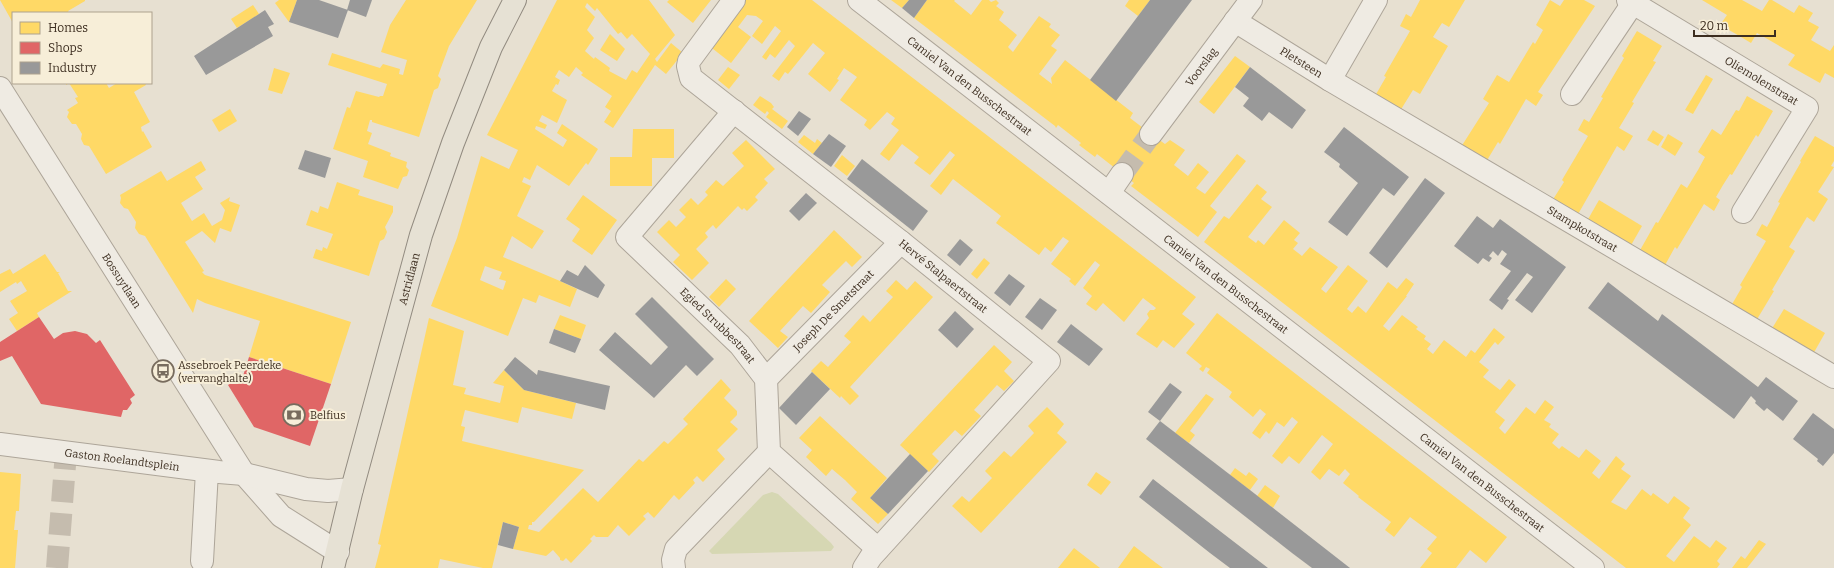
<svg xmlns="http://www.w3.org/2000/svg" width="1834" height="568" viewBox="0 0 1834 568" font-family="Bitter,serif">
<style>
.green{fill:#d6d7b3}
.homes{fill:#ffd966;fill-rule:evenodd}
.shops{fill:#e06666}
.industry{fill:#999}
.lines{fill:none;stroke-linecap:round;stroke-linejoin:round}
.minor-tunnel{stroke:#c5bcae;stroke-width:22;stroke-dasharray:22 11;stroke-linecap:butt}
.minor-casing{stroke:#ada599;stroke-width:24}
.major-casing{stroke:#928b80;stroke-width:24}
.minor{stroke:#efebe3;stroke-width:22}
.major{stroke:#e6e1d4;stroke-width:22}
.labels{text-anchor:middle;stroke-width:4;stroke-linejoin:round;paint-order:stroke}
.street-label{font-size:11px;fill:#3d2e20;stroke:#f7eed8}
.poi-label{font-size:11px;fill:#3d2e20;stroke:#f7eed8;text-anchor:start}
</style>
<rect width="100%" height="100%" fill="#e7e0d1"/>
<path class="green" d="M772,492l6,2 53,49 3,4 -3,4 -119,3 -3,-3 54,-56z"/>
<g class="homes">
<path d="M0,0h85v1l-17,10 1,2h-56v10z"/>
<path d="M279,0h18l-8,22 -14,-19z"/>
<path d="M406,0h71l-28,46 -11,30 3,3 -3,9 -4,2 -15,47 -47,-15v-2h-2l-3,11 5,2 -4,11 23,9 -1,3 17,6 -1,5 3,3 -2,6 -4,1 -5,12 -35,-12 5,-16 -35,-12 14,-42 3,1 6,-17 23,6 1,-1h3l4,-12 -59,-19 4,-12 48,15 3,-4 17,5 -1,5 4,1 4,-15 -26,-8 9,-27z"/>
<path d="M557,0h92l26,35 -20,24 2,3 14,-19 12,10 -17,21 -11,-9 -42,63 -9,-6 7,-11 -6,-4 7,-11 -31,-21 2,-2 -7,-6 -7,10 -10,-7 -4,7 5,3 -2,5 -2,-1 -4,7 15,9 -10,23 -15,-8 -3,6 8,4 -2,4 -9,-3 -1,3 28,18 4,-7 -10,-7 5,-9 36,25 -10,16 -2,-2 -17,23 -32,-21 -7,15 -6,-3 -2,5 9,4 -14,30 27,15 -12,18 -20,-13 -9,21 57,24 17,8 -7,18 -31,-12 -3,8 -13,-5 -15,38 -77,-30 26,-68 24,-82 28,13 9,-19 -31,-15zM587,3l8,8 2,-3 21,26 3,-2 6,7 5,-5 18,20 -13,19 -5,-3 -6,10 -17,-9 1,-3 -15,-11 -1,2 -9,-8 9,-13 -7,-8 8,-13 -10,-10zM485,266l17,6 -3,7 7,2 -3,9 -23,-10z"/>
<path d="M669,0h42l-18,23 -26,-21z"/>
<path d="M744,0h68l384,297 -14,17 13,10 -21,24 -11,-8 -6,8 -21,-14 13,-16 -2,-4 3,-4h4l2,-2 -13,-10 -19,24 -21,-19 -7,8 -10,-7 6,-8 -9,-8 17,-23 -5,-4 -20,25 -6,-5 2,-2 -20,-15 18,-23 -6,-4 -12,15 -6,-5 -6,8 -43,-32 5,-7 -48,-37 -12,16 -11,-9 25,-31 -5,-4 -20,24 -16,-12 5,-6 -17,-13 -13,17 -9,-7 19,-24 -8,-6 4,-6 -8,-6 -17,18 -6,-5 3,-5 -27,-20 17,-23 -13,-9 -7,11 2,1 -9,12 -22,-18 17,-21 -12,-10 -25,31 -3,-2 -6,9 -7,-5 23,-30 -6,-6 -14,18 -5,-4 -4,6 -4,-3 19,-26 -6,-5 -13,18 -10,-8 11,-15 -7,-5 -9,-1 -9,12 13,10 -20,26 -23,-18z"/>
<path d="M891,0h18l-7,8z"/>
<path d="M927,0h28l-1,1 17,14 11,-15h7l2,2 5,-2 3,3 -3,3 8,6 -5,8 18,15 -9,12 5,5 26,-36 12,8 -2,3 11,8 -9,11 6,4 -18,24 13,10 -1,-6 14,-18 68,53 -3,5 21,16 14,10 5,-4 15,10 -11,15 14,11 10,-13 11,9 -13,16 9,6 32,-40 9,7 -36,45 7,6 -19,25 -67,-51 3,-3 -37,-29 -2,3 -16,-12 2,-2 -23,-18 -2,3 -1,-2 -141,-108z"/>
<path d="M1129,0h21l-12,16 -13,-10z"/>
<path d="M1420,0h45l-16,27 -7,-4 -9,14 15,9 -28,48 -7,-4 -13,21 -25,-15 11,-19 -2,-1 26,-45 -10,-5 6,-12 5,3z"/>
<path d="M1550,0l10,6 4,-6h20l11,6 -57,86 5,3 -7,11 -10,-7 -26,45 -2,-2 -12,20 -25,-15 28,-44 -6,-4 14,-24 12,7 24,-40 2,2 8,-14 -7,-5z"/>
<path d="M1702,0h40l20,11 7,-11h3l22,13 5,-8 14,8 -5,8 11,6 -8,13 19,11 4,-6v33l-9,-5 -5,10 -32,-18 7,-10 -38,-22 -6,10 -15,-9 -16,-9 7,-10z"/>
<path d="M253,5l6,9 -22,14 -6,-9z"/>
<path d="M1637,31l25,15 -9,15 3,1 -24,40 2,1 -15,25 14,8 -9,15 -7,-5 -40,70 -25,-15 12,-19 -2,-2 26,-44 -10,-6 6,-11 5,3 14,-24 -2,-1 23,-39 -2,-2z"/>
<path d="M610,34l15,15 -8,12 -17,-11z"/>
<path d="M1235,56l15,11 -36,47 -15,-12z"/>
<path d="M728,67l12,8 -11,14 -11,-9z"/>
<path d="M274,68l16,5 -8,21 -14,-4z"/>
<path d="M1706,75l7,4 -20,35 -8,-4z"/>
<path d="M66,83h40l3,5 8,-5h28l1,2 -12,7 16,30 -9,5 1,5 1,-1 9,16 -46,27 -17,-28 -5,-1 -3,-6 1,-5 -6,-10h-4l-5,-7 2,-5 -2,-2 11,-7 -3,-5 3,-1 -9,-14 -3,2z"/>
<path d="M760,96l11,7 3,4 -2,2 16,12 -6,8 -16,-12 3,-4 -2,-2 -2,3 -12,-9z"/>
<path d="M1747,96l26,15 -15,26 -2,-2 -24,40 -2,-1 -7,11 -7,12 4,3 -6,11 -10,-7 -27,45 -2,-2 -11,20 -25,-15 17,-30 2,1 23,-39 6,4 11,-18 7,-13 -7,-5 14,-23 9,6 15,-25 3,1z"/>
<path d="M230,109l7,12 -18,11 -7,-12z"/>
<path d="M633,129h41v29h-22v28h-42v-29h22z"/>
<path d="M1653,130l11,7 -6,9 -11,-6z"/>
<path d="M1668,134l15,9 -8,13 -14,-9z"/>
<path d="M804,135l11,8 2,-4 5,4 -9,11 -15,-12z"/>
<path d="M1815,136l19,11v14l-3,5 3,1 -16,25 10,7 -14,23 -7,-5 -18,30 6,4 -23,39 2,1 -18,30 -25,-15 11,-19 -2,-2 26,-44 -10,-6 6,-11 5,3 13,-24 -2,-1 23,-40 -1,-1z"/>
<path d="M746,140l29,29 -11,10 4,4 -13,14 3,3 -11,11 -3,-3 -2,2 -4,-4 -22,23 -3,-4 -8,8 3,4 -12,12 13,14 -17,17 -19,-18 7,-7 -23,-23 12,-12 7,7 10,-10 -7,-7 12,-12 7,7 10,-10 -3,-3 11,-12 7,6 21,-20 -12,-13z"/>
<path d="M842,155l13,11 -8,10 -13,-10z"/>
<path d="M201,161l5,9 -11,7 8,12 -22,14 11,18 12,-8 8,13 10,-6 3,-10 -5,-7 10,-6 -1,4 11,4 -9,27 -11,-4 -5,15 -13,-12 -17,11 19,29 -2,1 3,3 146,47 -20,62 -82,-27 11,-36 -55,-18 -8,-4 -4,14 -48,-77 -6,-2 -4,-6 1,-6 -8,-13 -4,-1 -4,-5 1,-5 -1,-3 41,-24 6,10z"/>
<path d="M337,182l23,8 -2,5 35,11v6l-8,15 2,5 -3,7 -4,2 -11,35 -56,-18 3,-9 6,2 1,-4 4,2 6,-15 -27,-9 5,-15 7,3 2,-7 8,3z"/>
<path d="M1257,184l10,8 -6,7 11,8 -24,30 8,6 2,-3 6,5 20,-25 16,13 -6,7 4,3 -5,6 9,7 8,-9 28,20 -17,22 5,4 22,-28 20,16 -21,28 5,4 6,-7 8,7 22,-31 9,7 9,-11 8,6 -8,12h1l-24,30 6,5 13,-16 16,12 -2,2 10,7 -2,3 7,5 -4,5 6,5 11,-14 22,17 5,-7 4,3 19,-25 11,9 -7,8 -3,-3 -16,20 10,8 -6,7 17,13 9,-11 7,6 -21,27 10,8 -6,8 6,6 21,-27 9,7 10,-14 9,7 -10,13 7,4 -2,3 10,7 -7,9 7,6 3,-3 17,12 7,-9 15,12 -9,12 7,6 17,-23 9,8 -4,5 10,7 -20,26 15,8 16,-21 9,7 2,-3 15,11 6,-8 16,12 -7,10 8,7 -25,31 8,6 20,-26 16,12 6,-8 11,8 -10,13 3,3 -3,4h-91l-422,-326 20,-26 5,3z"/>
<path d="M583,195l34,25 -25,35 -20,-14 8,-12 -14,-10z"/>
<path d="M1599,200l43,26 -12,21 -43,-26z"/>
<path d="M834,230l28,27 -10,10 -6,-6 -24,24 8,7 -19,21 -8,-7 -23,25 8,6 -10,11 -29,-27z"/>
<path d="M45,254l12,18h3l-2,1 10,18h4l-35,22 2,4 -22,14 -8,-12 9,-6 -8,-12 17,-10 -6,-10 -4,3 -1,-2 -16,10v-18l10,-5 3,5z"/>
<path d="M984,258l6,5 -13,16 -6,-5z"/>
<path d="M726,279l10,10 -17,18 -10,-10z"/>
<path d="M896,280l11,10 8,-9 18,16 -83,90 9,9 -9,9 -9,-9 -1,2 -29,-27 10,-10 7,6 23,-25 -7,-6 9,-10 10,-11 7,7 23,-25 -7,-6z"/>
<path d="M1784,309l41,24 -13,23 -41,-26z"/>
<path d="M1217,313l290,224 -21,26 -16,-13 -14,18h-36l12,-15 -5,-4 10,-12 -27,-20 -16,20 -9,-7 6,-8 -33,-25 1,-1 -16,-13 7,-9 -5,-5 -6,7 -10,-7 -9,11 -9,-8 22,-28 -11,-9 -23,29 -10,-8 -7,8 -10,-8 26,-34 -6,-5 -8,10 -7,-5 -8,12 -3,-3 -6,8 -8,-6 14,-19 -6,-5 -7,8 -24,-20 3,-5 -25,-19 3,-4 -4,-2 -3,5 -4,-3 3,-3 -16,-13z"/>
<path d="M560,315l26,10 -5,14 -27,-10z"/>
<path d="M429,318l35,13 -11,54 13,3 -2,6 36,9 4,-17 -11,-3 11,-13 20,20 52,13 -4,16 -50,-12 -4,16 -53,-13 -4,16 4,1 -3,14 122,29 -50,52h-2v3h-3l-1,4 11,3 44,-44 15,14 41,-43 4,3 21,-21 4,3 20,-20 -5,-5 38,-40 10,11 -7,8 13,13v4l-7,7 8,7 -21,21 8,9 -22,23 -6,-6 -4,4 2,3 -16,17 -5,-5 -20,23 -6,-6 -5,4 3,3 -17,17 -11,-11 -10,12h-12l-2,-2 -4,4 2,2 -21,22 -5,-5 -3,3 -3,-1v-2l-7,-8 -7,6 -33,-7 6,-22 -16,-5 -11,46h-9l-43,-9 -2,9h-63l6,-23 -3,-1z"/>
<path d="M994,345l18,17 -8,9 10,10 -10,10 -7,-6 -23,25 7,6 -19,20 -7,-6 -23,24 7,7 -10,11 -29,-27z"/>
<path d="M1206,394l8,5 -24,32 5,4 -6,8 -14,-10z"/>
<path d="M1047,407l17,17 -7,9 10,9 -86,91 -29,-27 10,-10 7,6 23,-24 -7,-7 19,-20 7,6 23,-24 -6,-7z"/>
<path d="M820,416l67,62 -17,20 18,16 -10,10 -27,-25 6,-7 -12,-12 -13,-11 -6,7 -20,-19 6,-7 -13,-12z"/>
<path d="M1235,468l11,8 3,-4 9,7 -8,11 -20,-15z"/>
<path d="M0,472l21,2 -2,37h-3l-2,19h4l-3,38h-15z"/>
<path d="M1096,472l15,10 -10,13 -14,-10z"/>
<path d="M1265,485l15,11 -7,12 -16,-12z"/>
<path d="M1759,540l7,4 -19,24h-15l9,-12 4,3z"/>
<path d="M1134,546l22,17 7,5h-45z"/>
<path d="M1074,548l26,20h-42z"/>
</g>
<g class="shops">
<path d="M39,317l15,22 9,-6 12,-2 12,3 9,9 4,-3 35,55 -5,4 2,4 -5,7h-4l-2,7 -80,-13 -29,-48 -12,5v-19z"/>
<path d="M249,357l82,27 -21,62 -56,-19 -26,-42 15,-9z"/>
</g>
<g class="industry">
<path d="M297,0h22l29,10 -10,28 -49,-16z"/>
<path d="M350,0h22l-6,17 -19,-7z"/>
<path d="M909,0h18l-13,18 -12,-10z"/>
<path d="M1150,0h42l-76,101 -26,-21z"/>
<path d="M265,10l9,14 -6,3 5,9 -67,39 -12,-19z"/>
<path d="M1250,67l56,43 -14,19 -23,-17 -7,9 -19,-15 6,-8 -14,-11z"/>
<path d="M799,111l12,8 -13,17 -11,-9z"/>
<path d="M1344,127l65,50 -15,19 -11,-8 -36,48 -19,-14 30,-39 -19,-16 1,-3 -16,-12z"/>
<path d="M829,134l17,12 -15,21 -18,-13z"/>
<path d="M305,150l26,8 -6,20 -27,-9z"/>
<path d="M862,159l66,52 -15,20 -66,-52z"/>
<path d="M1425,178l20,15 -58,75 -18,-15z"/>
<path d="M806,193l11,10 -18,18 -10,-10z"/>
<path d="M1477,216l16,12 7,-9 66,48 -34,46 -17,-13 18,-23 -6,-4 -20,26 2,1 -7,10 -13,-10 22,-29 -11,-7 7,-10 -5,-4 -4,6 -5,-5 -4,5 3,2 -3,4 -6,-4 -5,6 -24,-18z"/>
<path d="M960,239l13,11 -13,16 -13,-11z"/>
<path d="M585,265l20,20 -7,13 -38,-17 7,-11 11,6z"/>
<path d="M1009,274l16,12 -15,20 -16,-13z"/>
<path d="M1608,282l50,39 4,-7 96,73 8,-10 32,24 -15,20 -16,-13 -3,3 -9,-8 1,-2 -5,-5 -17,23 -146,-111z"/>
<path d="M652,297l62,62 -17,17 -11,-11 -32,33 -55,-48 16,-18 36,33 17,-18 -33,-33z"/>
<path d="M1040,298l17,12 -15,20 -17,-13z"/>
<path d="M955,311l19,18 -17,19 -19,-18z"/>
<path d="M1071,324l32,25 -14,17 -32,-24z"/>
<path d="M554,329l27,10 -6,14 -26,-10z"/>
<path d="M515,357l22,18 1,-5 72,16 -5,24 -81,-20 -20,-20z"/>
<path d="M812,372l18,17 -34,36 -17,-17z"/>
<path d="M1170,383l12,9 -22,29 -12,-9z"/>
<path d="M1813,413l21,16v24l-11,13 -6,-5 1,-2 -25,-20z"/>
<path d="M1160,421l90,69 100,78h-38l-20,-15 -146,-114z"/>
<path d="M910,454l18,17 -40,43 -18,-16z"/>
<path d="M1153,479l63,49 52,40h-38l-20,-15 -71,-56z"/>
<path d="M503,522l16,5 -6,22 -15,-4z"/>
</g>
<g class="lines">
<g class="minor-tunnel">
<path d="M1122,174l29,-40"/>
<path d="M57,568l9,-116"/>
</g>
<g class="minor-casing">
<g id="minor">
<path id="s1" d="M734,0l-45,61 -1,5 3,12 210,164 148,119 -178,196 -7,11"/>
<path id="s2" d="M859,0l734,568"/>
<path id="s3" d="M1628,0l179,108 -64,104"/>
<path id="s4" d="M1235,21l95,59 46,-80"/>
<path id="s5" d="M1330,80l504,297"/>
<path id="s6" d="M0,88l244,386 37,42 57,36"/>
<path d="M1572,94l61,-91"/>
<path id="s7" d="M734,111l-107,126 113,108 26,34 3,73 109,97"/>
<path id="s8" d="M1151,134l100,-134"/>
<path d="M1109,193l13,-19"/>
<path id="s9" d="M766,379l135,-137"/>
<path id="s10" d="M0,444l219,28 25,2 62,15 22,2 24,-2"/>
<path d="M202,561l5,-90"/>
<path d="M674,568l-1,-8 3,-11 93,-97"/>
</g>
</g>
<g class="major-casing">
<g id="major">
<path id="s11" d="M333,568l19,-79 69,-254 32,-92 38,-96 24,-47"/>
</g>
</g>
<use href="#minor" class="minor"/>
<use href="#major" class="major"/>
</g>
<defs>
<g id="bus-ring" transform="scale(1.15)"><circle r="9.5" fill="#f7eed8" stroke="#786c5e" stroke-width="1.5"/><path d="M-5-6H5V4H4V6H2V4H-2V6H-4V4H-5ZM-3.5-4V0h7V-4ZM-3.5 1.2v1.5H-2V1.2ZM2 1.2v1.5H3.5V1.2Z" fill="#786c5e"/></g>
<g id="bank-ring" transform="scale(1.15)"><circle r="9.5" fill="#f7eed8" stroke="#786c5e" stroke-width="1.5"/><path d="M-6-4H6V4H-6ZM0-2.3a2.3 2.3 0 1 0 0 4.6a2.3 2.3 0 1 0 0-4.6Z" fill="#786c5e"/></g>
</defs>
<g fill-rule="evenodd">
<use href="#bus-ring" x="163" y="371"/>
<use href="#bank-ring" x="294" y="415"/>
</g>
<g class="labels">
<g class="street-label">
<text dy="4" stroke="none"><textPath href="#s4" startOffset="78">Pletsteen</textPath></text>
<text dy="4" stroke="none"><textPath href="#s8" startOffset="84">Voorslag</textPath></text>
<text dy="4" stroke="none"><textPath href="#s3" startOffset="156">Oliemolenstraat</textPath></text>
<text dy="4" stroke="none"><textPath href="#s2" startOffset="140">Camiel Van den Busschestraat</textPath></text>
<text dy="4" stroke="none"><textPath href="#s5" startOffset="293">Stampkotstraat</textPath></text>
<text dy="4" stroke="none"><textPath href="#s1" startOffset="414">Hervé Stalpaertstraat</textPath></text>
<text dy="4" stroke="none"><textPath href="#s11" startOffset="299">Astridlaan</textPath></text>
<text dy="4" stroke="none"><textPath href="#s6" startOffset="228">Bossuytlaan</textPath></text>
<text dy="4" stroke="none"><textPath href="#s2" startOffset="464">Camiel Van den Busschestraat</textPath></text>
<text dy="4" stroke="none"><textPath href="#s9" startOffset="96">Joseph De Smetstraat</textPath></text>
<text dy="4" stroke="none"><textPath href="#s7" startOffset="292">Egied Strubbestraat</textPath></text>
<text dy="4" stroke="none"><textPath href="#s10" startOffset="123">Gaston Roelandtsplein</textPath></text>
<text dy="4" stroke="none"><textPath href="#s2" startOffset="788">Camiel Van den Busschestraat</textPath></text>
</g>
<g class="poi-label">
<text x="178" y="369">Assebroek Peerdeke<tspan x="178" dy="13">(vervanghalte)</tspan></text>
<text x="310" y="419">Belfius</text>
</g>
</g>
<rect x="12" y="12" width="140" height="72" fill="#f7eed8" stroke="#ada18e"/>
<rect x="20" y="22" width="20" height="12" fill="#ffd966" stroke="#ada18e"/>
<text x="48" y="32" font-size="12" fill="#3d2e20">Homes</text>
<rect x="20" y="42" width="20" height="12" fill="#e06666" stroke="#ada18e"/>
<text x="48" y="52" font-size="12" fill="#3d2e20">Shops</text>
<rect x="20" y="62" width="20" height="12" fill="#999999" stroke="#ada18e"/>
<text x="48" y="72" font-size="12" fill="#3d2e20">Industry</text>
<path d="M1694 30v6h81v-6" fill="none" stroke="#3d2e20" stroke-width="2"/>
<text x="1700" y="30" font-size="12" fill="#3d2e20" stroke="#f7eed8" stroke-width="3" paint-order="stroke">20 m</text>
</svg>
